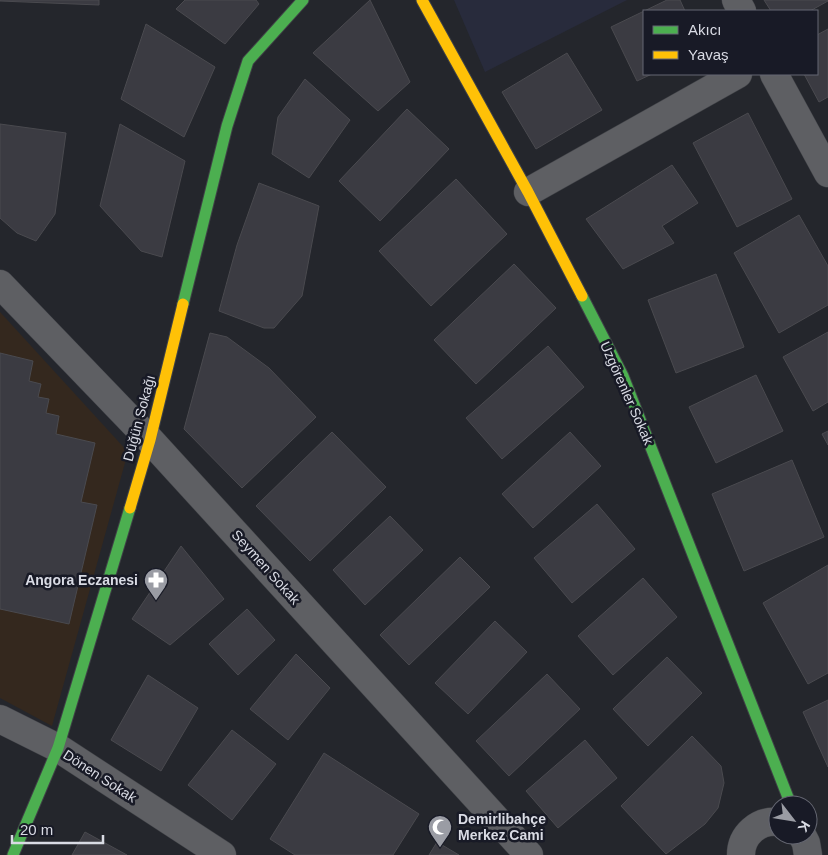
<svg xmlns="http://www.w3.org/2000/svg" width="828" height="855" viewBox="0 0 828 855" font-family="Helvetica,sans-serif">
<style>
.built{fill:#282b3c}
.medical{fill:#34281e}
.building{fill:#3b3b42;stroke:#4a4a4f}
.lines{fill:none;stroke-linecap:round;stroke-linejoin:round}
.street-casing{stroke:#3f4146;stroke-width:29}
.fast-casing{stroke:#3f4146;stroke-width:13}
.slow-casing{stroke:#3f4146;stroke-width:13}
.street{stroke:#5e5f63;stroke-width:28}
.fast{stroke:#4caf50;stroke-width:11}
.slow{stroke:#ffc107;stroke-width:11}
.labels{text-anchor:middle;stroke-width:5;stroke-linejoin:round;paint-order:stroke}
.street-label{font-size:14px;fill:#d9dbe4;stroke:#181a26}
.poi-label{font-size:14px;font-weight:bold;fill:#d9dbe4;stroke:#181a26;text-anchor:end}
</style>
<rect width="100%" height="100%" fill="#24262c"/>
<path class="built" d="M454,0h173l-142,72z"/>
<path class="medical" d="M0,312l128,140 -76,274 -52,-28z"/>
<g class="building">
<path d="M0,0h99v5l-99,-4z"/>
<path d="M185,0h71l3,4 -34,40 -49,-35z"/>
<path d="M370,0l40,82 -32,29 -65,-58z"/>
<path d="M667,0h13l5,11h-41v63h8l-15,7 -26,-54z"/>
<path d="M764,0h64v1l-18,10h-39z"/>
<path d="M146,24l69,43 -31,70 -63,-38z"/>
<path d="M828,29v68l-9,5 -15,-28h13v-39z"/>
<path d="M567,53l35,57 -66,39 -34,-57z"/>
<path d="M305,79l45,41 -41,58 -37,-24 6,-37z"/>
<path d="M407,109l42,40 -69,72 -41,-40z"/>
<path d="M748,113l44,86 -55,28 -44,-84z"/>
<path d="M0,124l66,9 -11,81 -19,27 -19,-8 -17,-15z"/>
<path d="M120,124l65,37 -23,96 -21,-6 -41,-45z"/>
<path d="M672,165l26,38 -36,23 12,17 -51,26 -37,-50z"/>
<path d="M456,179l51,55 -76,72 -52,-55z"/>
<path d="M259,183l60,23 -17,90 -28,32h-10l-45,-17 18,-66z"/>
<path d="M799,215l29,51v39l-49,28 -45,-80z"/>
<path d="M514,264l42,44 -80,76 -42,-44z"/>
<path d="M716,274l28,73 -68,26 -28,-73z"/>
<path d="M828,332v70l-15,9 -30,-54z"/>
<path d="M210,333l17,4 42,31 47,49 -74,71 -58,-59z"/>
<path d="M548,346l36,41 -82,72 -36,-41z"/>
<path d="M0,353l33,8 -4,20 12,3 -3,13 11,2 -3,14 13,3 -3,18 39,9 -14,59 16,3 -28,119 -69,-15z"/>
<path d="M756,375l27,56 -67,32 -27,-56z"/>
<path d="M828,431v14l-6,-11z"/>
<path d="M332,432l54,55 -76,74 -54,-55z"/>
<path d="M570,432l31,34 -68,62 -31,-34z"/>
<path d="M792,460l32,77 -80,34 -32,-77z"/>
<path d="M597,504l38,45 -63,54 -38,-45z"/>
<path d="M390,516l33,34 -58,55 -32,-35z"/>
<path d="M181,546l43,53 -54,46 -38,-26z"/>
<path d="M460,557l30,30 -81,78 -29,-30z"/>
<path d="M828,565v108l-20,11 -45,-81z"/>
<path d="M643,578l34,39 -64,58 -35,-39z"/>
<path d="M247,609l28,31 -37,35 -29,-31z"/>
<path d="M495,621l32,31 -59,62 -33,-31z"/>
<path d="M296,654l34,34 -42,52 -38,-31z"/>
<path d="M667,657l35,36 -54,53 -35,-37z"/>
<path d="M547,674l33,35 -71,67 -33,-35z"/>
<path d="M148,675l50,33 -37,63 -50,-31z"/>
<path d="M828,700v67l-25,-55z"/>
<path d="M232,730l44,34 -44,56 -44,-35z"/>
<path d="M692,736l29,30 3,17 -6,25 -13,16 -39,30 -45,-48z"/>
<path d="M585,740l32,38 -59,50 -32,-37z"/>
<path d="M324,753l95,61 -26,41h-98l-25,-16z"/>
<path d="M85,832l42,23h-55z"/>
<path d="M437,842l22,13h-30z"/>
</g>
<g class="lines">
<g class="street-casing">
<g id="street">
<path d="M736,0l6,11"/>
<path d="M774,74l54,99"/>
<path d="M528,192l210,-118"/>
<path d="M0,284l150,156 379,415"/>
<path d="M0,719l58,29 164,107"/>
<path d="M802,835l4,8 2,12"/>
<path d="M741,855c0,-20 17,-35 37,-33"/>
</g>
</g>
<g class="fast-casing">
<g id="fast">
<path d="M582,296l41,80 168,429"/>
<path d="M183,304l44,-178 21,-65 55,-61"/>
<path d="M13,855l45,-107 72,-240"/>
</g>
</g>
<g class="slow-casing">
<g id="slow">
<path d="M422,0l106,192 54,104"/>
<path d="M130,508l20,-68 33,-136"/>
</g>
</g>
<use href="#street" class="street"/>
<use href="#fast" class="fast"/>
<use href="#slow" class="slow"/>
</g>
<defs>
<g id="pharmacy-pin" transform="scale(1.25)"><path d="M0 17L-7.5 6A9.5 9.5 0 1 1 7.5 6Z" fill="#9a9ca4" stroke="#181a26"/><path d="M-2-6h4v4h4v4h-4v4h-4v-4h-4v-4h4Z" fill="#fff"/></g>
<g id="mosque-pin" transform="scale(1.25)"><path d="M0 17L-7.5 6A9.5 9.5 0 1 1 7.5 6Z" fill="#9a9ca4" stroke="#181a26"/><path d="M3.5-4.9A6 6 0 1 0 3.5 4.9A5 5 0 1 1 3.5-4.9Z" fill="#fff"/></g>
</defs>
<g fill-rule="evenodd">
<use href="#pharmacy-pin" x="156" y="580"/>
<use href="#mosque-pin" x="440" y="827"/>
</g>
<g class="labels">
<g class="street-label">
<text transform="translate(627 393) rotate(66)" y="5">Uzgörenler Sokak</text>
<text transform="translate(139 418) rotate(-75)" y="5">Düğün Sokağı</text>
<text transform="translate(266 567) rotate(48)" y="5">Seymen Sokak</text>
<text transform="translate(100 776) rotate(33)" y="5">Dönen Sokak</text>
</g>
<g class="poi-label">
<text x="138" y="585">Angora Eczanesi</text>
<text x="458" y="824" text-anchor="start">Demirlibahçe<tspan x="458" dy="16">Merkez Cami</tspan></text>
</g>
</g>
<rect x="643" y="10" width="175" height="65" fill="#181a26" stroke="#656772"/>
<rect x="653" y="26" width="25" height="8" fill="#4caf50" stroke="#656772"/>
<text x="688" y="35" font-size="15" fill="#d9dbe4">Akıcı</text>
<rect x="653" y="51" width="25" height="8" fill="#ffc107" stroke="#656772"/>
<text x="688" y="60" font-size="15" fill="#d9dbe4">Yavaş</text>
<g transform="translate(793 820) rotate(121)"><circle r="24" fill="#181a26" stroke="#656772"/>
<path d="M0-4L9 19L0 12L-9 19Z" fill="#9a9ca4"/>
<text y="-8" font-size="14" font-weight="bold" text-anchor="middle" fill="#d9dbe4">K</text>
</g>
<path d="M12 835v8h91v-8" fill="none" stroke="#d9dbe4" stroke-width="2.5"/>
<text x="20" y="835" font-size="15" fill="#d9dbe4" stroke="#181a26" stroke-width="4" paint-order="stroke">20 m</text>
</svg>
